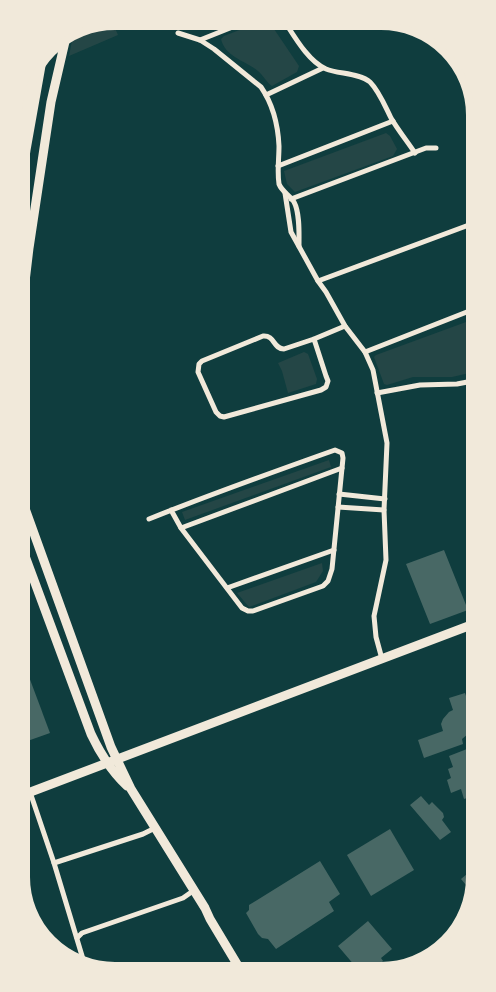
<svg xmlns="http://www.w3.org/2000/svg" width="496" height="992" viewBox="0 0 496 992" font-family="'Playfair Display',serif">
<style>
.green{fill:#244646}
.building{fill:#486865}
.lines{fill:none;stroke-linecap:round;stroke-linejoin:round}
.minor{stroke:#f1e9da;stroke-width:5}
.primary{stroke:#f1e9da;stroke-width:9}
.rim{fill:none;stroke:#f1e9da;stroke-width:8}
</style>
<rect width="100%" height="100%" fill="#0f3d3e"/>
<g class="green">
<path d="M110,17l8,18 -49,21 5,-26z"/>
<path d="M265,20l5,3 29,43 -2,6 -25,14c-6,-4 -8,-10 -14,-15 -12,-10 -33,-14 -37,-32l3,-3z"/>
<path d="M386,133l4,3 7,13 -4,7 -98,36 -8,-8 -3,-13z"/>
<path d="M477,318l1,53 -26,6h-39l-26,8 -3,-1 -10,-27 2,-2z"/>
<path d="M304,352l4,2 9,25 -1,5 -28,9 -6,-22 -4,-8z"/>
<path d="M329,460l2,7 -146,53 -3,-8z"/>
<path d="M322,563l1,8 -7,11 -67,25 -12,-14z"/>
</g>
<g class="building">
<path d="M444,550l24,60 -38,14 -24,-60z"/>
<path d="M19,650l31,83 -31,11z"/>
<path d="M465,693l10,30 -5,2 -2,9 -6,5 1,5 -39,14 -6,-18 25,-9 -2,-7 2,-5 6,-7 4,-2 -4,-12z"/>
<path d="M467,749l2,7 3,-1 4,10 4,-1v37l-4,2 -3,-7 -9,3 -3,-10 -10,4 -4,-13 4,-2 -3,-9 5,-2 -4,-11z"/>
<path d="M421,796l8,9 3,-3 11,11 1,4 -2,3 9,12 -11,8 -30,-35z"/>
<path d="M390,829l24,41 -43,26 -24,-41z"/>
<path d="M320,861l20,33 -11,8 5,9 -58,38 -8,-10 -6,-1 -4,-4 -12,-21 3,-3v-5z"/>
<path d="M473,869l8,9v6l-5,13 -15,-18z"/>
<path d="M368,921l24,28 -11,9 2,3 -7,6 -3,-2 -8,7 -4,1 -23,-27z"/>
<path d="M331,965l7,8h-22l6,-5 3,3z"/>
</g>
<g class="lines">
<g class="minor">
<path d="M281,16c11,16 26,45 45,53 12,5 34,4 44,13 9,9 15,24 21,36 7,12 16,23 24,35"/>
<path d="M178,33l22,7 14,9 47,38c11,16 17,38 18,59 0,13 -2,26 0,38 3,8 11,11 15,18 6,11 5,32 5,44"/>
<path d="M200,40l60,-24"/>
<path d="M266,95l57,-27"/>
<path d="M278,166l115,-45"/>
<path d="M285,193l6,39 27,49 8,11 19,34 20,26 8,18 14,73 -3,67 2,50 -12,56 2,21 6,22"/>
<path d="M291,199l135,-51h10"/>
<path d="M318,281l159,-59"/>
<path d="M314,339l12,37 2,5 -2,6 -5,3 -97,27 -4,-1 -4,-4 -18,-40 1,-8 3,-3 61,-25c12,-1 10,13 21,13l30,-10 31,-13"/>
<path d="M365,352l112,-44"/>
<path d="M377,393l43,-8 37,-1 21,-4"/>
<path d="M339,494l46,5"/>
<path d="M338,507l46,3"/>
<path d="M149,519c62,-25 124,-47 186,-69l7,3 1,5 -11,111 -4,12 -5,5 -70,25h-5l-6,-3 -61,-80 -10,-18"/>
<path d="M181,528l161,-60"/>
<path d="M227,588l107,-38"/>
<path d="M30,792l24,71 32,106"/>
<path d="M54,863l89,-29 12,-6"/>
<path d="M77,938l5,-5 101,-35 10,-7"/>
</g>
<g class="primary">
<path d="M16,218l10,-68 18,-101"/>
<path d="M17,349l12,-101 22,-146 16,-69"/>
<path d="M18,489l93,258 20,42 74,119 5,11 33,55"/>
<path d="M18,537l73,197c9,19 20,37 36,52"/>
<path d="M20,796l459,-174"/>
</g>
</g>
<path d="M0 0H496V992H0ZM115 26H381A89 89 0 0 1 470 115V877A89 89 0 0 1 381 966H115A89 89 0 0 1 26 877V115A89 89 0 0 1 115 26Z" fill="#f1e9da" fill-rule="evenodd"/>
<path class="rim" d="M115 26H381A89 89 0 0 1 470 115V877A89 89 0 0 1 381 966H115A89 89 0 0 1 26 877V115A89 89 0 0 1 115 26Z"/>
</svg>
